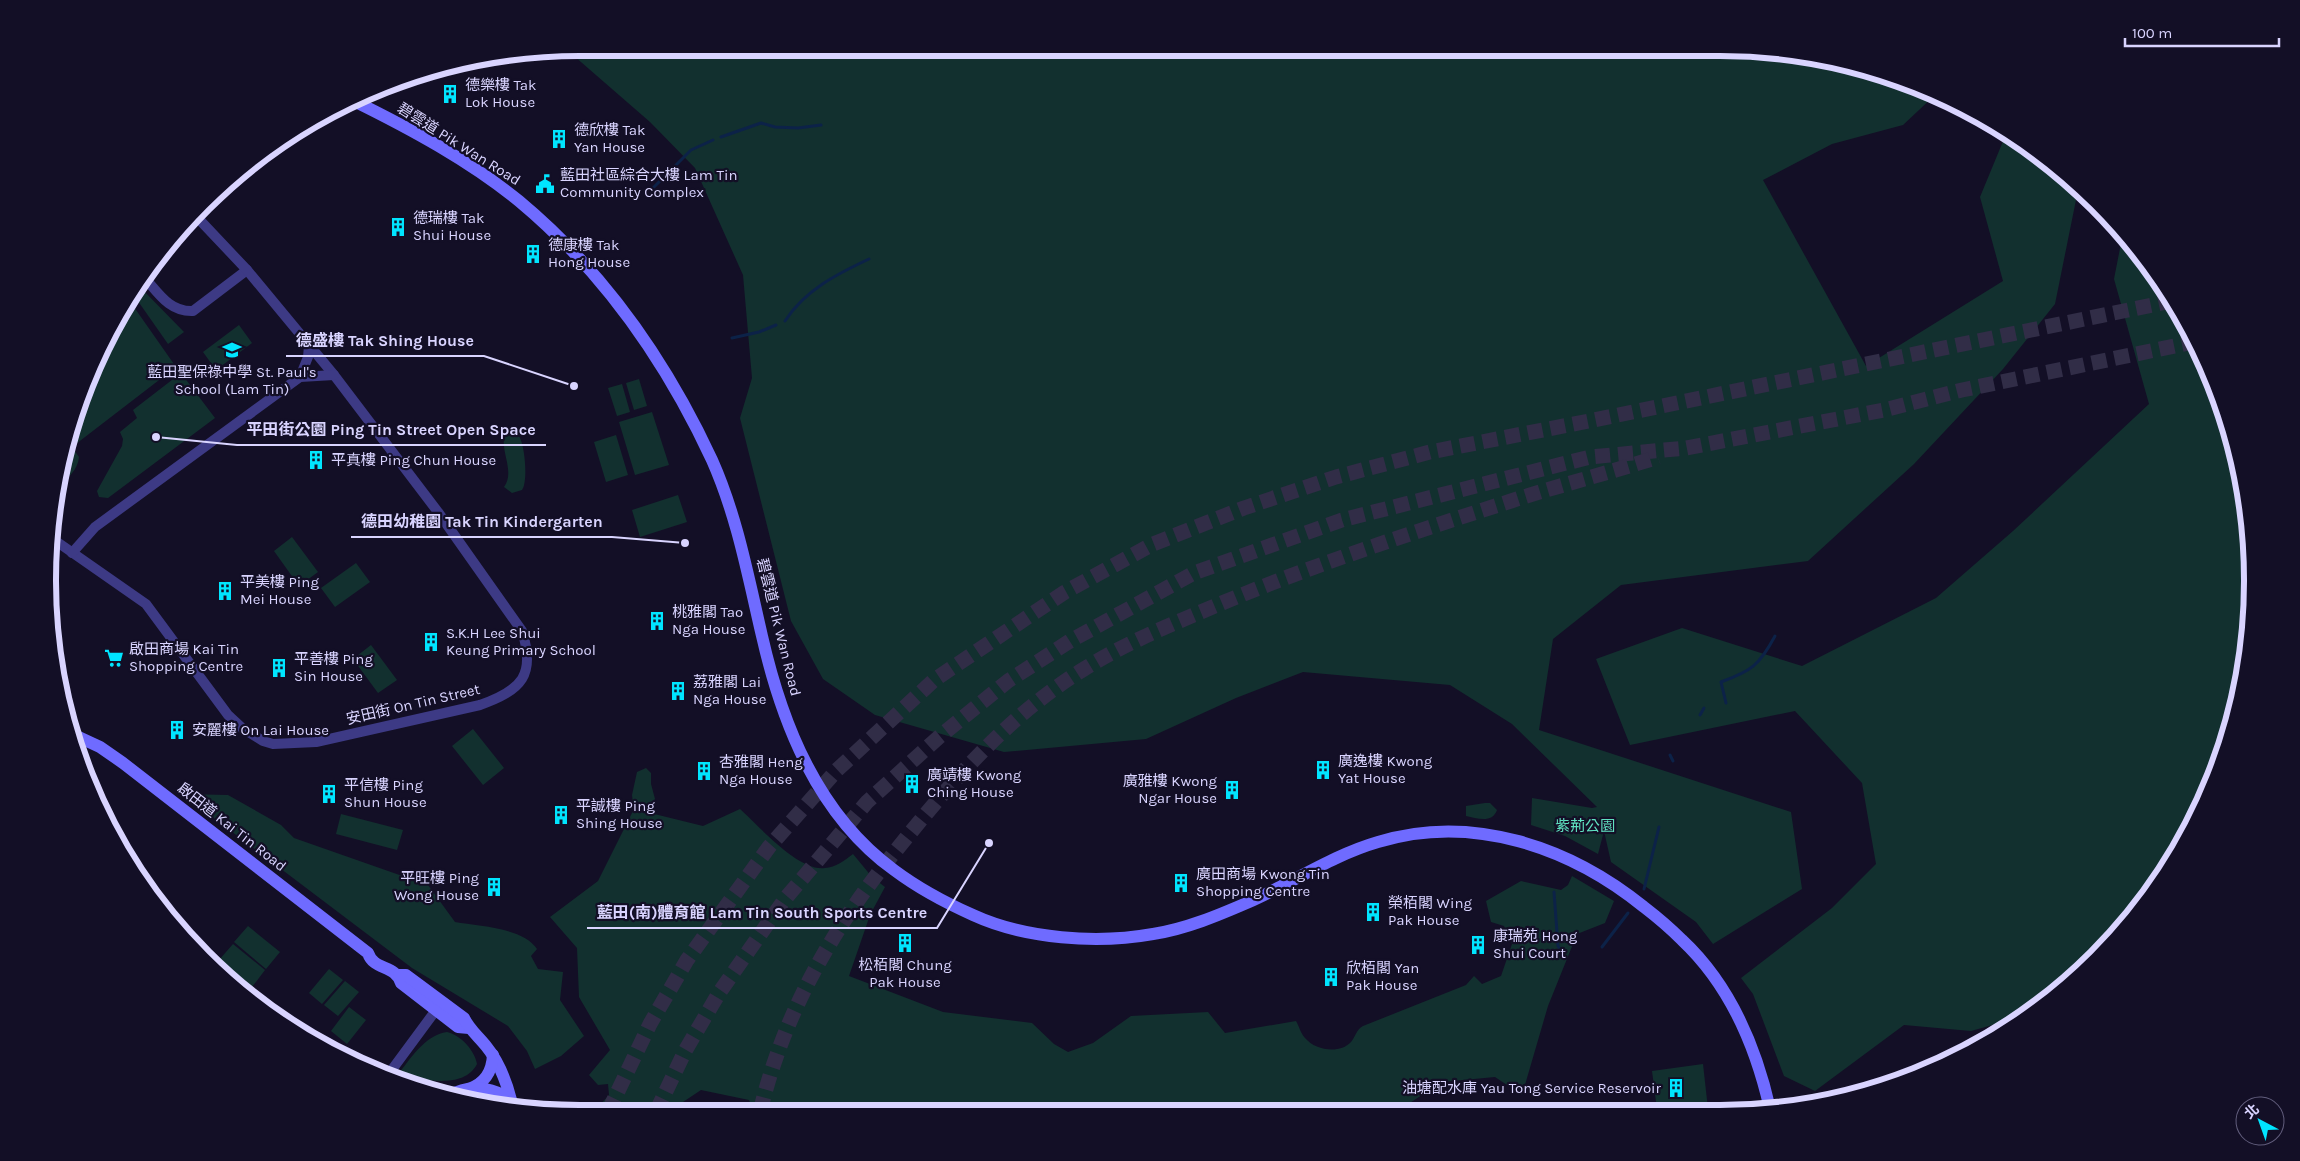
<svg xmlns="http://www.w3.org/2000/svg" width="2300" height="1161" viewBox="0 0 2300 1161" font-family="Karla,'Noto Sans TC',sans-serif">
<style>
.green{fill:#12302f}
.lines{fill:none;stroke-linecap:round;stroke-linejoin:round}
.stream{stroke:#0c2248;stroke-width:3}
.highway-tunnel{stroke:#312d47;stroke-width:15;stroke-dasharray:15 8;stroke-linecap:butt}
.street{stroke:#3d3a85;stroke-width:10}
.secondary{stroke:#6f6bff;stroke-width:12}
.labels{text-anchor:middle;stroke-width:4.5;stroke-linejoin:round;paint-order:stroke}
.poi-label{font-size:15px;fill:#d9d4ff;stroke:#130f26;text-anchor:start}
.street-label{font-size:15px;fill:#d9d4ff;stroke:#130f26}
.park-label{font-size:15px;fill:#5fe0c0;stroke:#130f26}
.rim{fill:none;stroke:#d9d4ff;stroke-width:6}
.leader{fill:none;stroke:#d9d4ff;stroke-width:2}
.callout-dot{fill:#d9d4ff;stroke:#130f26;stroke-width:2}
.callout-label{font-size:16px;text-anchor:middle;font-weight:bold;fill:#d9d4ff;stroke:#130f26;stroke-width:4.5;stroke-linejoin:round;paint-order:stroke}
</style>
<rect width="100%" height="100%" fill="#130f26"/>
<g class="green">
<path d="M581,48l1173,1 103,17 78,29 -32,30 -71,19 -69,36 103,186 137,-85 -23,-84 26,-63 38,23 34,33 -23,114 -52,65 -89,95 -106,97 -187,24 -68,54 -14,91 252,82 11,77 -89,55 -17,-22 -85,-60 -7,-31 -6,23 -33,-18 -34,-11 1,-27 60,10 5,-1 -85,-83 -62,-39 -147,-13 -67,26 -90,41 -142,13 -129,-37 -52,-36 -32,-58 -51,-203 12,-40 -9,-103 -48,-107 -45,-46 -84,-73z"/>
<path d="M2123,233l58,81 43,95 24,102 3,104 -17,103 -36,98 -56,89 -98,99 -23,13 -50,14 -67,-6 -89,66 -31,-15 -31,-82 -12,-16 91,-70 44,-44 -14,-81 -67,-72 -165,34 -34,-86 86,-31 120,38 134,-68 77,-67 136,-127 -35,-125z"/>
<path d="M139,286l45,46 -16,12 -35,-50z"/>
<path d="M129,300l47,67 -104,80 7,10c-1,12 -11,23 -22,27l31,-107 31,-63z"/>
<path d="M239,325l13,18 -36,27 -13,-18z"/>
<path d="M181,373l34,45 -107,80 -9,-1 -2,-6 25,-45 1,-7 -3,-7 17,-14 -4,-8z"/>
<path d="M639,379l8,27 -13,4 -8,-27z"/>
<path d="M622,384l8,28 -13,4 -9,-28z"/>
<path d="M652,412l17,53 -34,10 -16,-53z"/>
<path d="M508,428c5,2 10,5 12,10 5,10 8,44 2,52l-10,3 -8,-6c13,-18 -9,-41 4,-59z"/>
<path d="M616,435l12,40 -22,7 -12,-40z"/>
<path d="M678,495l9,27 -47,15 -8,-27z"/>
<path d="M292,537l26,35 -19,14 -25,-35z"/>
<path d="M356,563l14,19 -35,25 -14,-19z"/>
<path d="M371,645l26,35 -19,13 -25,-34z"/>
<path d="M473,729l31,39 -21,17 -31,-39z"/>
<path d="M646,768l5,5v11l4,15 -4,7 -8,3 -10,-6 -1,-8 5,-23z"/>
<path d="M182,794l46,1 53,30 13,13 134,47 27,37c24,4 69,6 82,27l-6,7 7,13 25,3 -3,28 24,36 -23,20 -26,13 -8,-18 -19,-25 -96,-58z"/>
<path d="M1485,803h5l7,7c-5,14 -20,8 -31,6v-10z"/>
<path d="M634,809l69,17 37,-17c19,17 59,63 85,59 11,-1 19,-7 28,-14l19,23 13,10 -15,28 -21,61 94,36 89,11 22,21 14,8 25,-9 38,-27 77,-4 17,21 71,-12c3,5 5,13 9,17 11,13 35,16 46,4 5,-6 5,-12 12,-16l103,-41 8,-9 8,8 19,-8 11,-32 -8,-18 -13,-4 -5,-21 35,-20 40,9 7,-5 4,-9 42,25 -9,22 -28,11 -29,72 -26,89 -27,-18 -53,5 -43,28 -645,2 -5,-12 -48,-10 -33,22h-43l-27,-5 11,-12 -1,-11 -10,1 -9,-10 21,-25 -31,-53 -2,-49 -27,-31 48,-36z"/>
<path d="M341,814l62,16 -6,20 -61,-16z"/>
<path d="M248,926l32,26 -14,17 -32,-27z"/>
<path d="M233,944l32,26 -13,17 -33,-27z"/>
<path d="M329,969l14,11 -21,24 -13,-11z"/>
<path d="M345,981l14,11 -21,24 -14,-11z"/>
<path d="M349,1007l17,13 -19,24 -16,-13z"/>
<path d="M447,1032c14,3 28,19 30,32 -14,27 -56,14 -80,12 13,-17 28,-41 50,-44z"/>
<path d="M1703,1064l5,45h-51l-5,-38z"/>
</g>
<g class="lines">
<g class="stream">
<path d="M721,137l40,-14 14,4 23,1 23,-3"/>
<path d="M652,189l39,-39 22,-10"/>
<path d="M785,321c20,-31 52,-47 84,-62"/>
<path d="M732,338l27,-6 17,-7"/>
<path d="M1726,703l-5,-21c30,-11 38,-16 54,-46"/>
<path d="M1700,715l4,-7"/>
<path d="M1670,755l3,6"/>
<path d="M1644,889l15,-62"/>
<path d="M1554,892l4,54 4,6"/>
<path d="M1602,947l26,-34"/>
</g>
<g class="highway-tunnel">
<path d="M608,1112l42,-88 37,-64 82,-113 68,-77 97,-90 131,-88 88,-48 91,-36 92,-31 94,-25 159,-31 583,-120"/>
<path d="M656,1112l29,-61 34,-58 66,-94 82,-97 72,-65 69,-56 62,-40 124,-68 148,-53 248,-63 96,-9 198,-38 78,-20 232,-48"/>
<path d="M760,1112c24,-100 73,-185 138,-264 54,-67 112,-134 186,-179 43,-27 91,-46 138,-66 94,-39 192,-71 289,-102 49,-16 98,-28 147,-44"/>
</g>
<g class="street">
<path d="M145,278c14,16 25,34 48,33l54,-41"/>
<path d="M300,377l8,-20 1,-11"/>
<path d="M50,537l96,67 82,111 14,13 21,13 10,3 43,-2 164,-37c42,-15 56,-30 42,-74l-84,-119 -104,-137 -87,-105 -52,-55"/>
<path d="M72,553l23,-26 205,-150 34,-2"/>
<path d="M388,1075l48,-65 6,-1"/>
</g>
<g class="secondary">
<path d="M354,101c57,28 116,60 165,100 84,70 147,160 193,259 25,56 36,116 50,176 20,88 56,179 132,234 24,18 52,33 79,45 52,24 124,29 180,19 33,-5 66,-19 96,-32 43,-19 84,-47 129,-60 94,-29 192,5 266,65 13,10 26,21 38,33 47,44 74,107 88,169"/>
<path d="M72,734l28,13 23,16 245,190c6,18 27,11 33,30l57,44 11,1"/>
<path d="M399,975h7l58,43c5,11 14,18 22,28 13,16 20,34 25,54"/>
<path d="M469,1089c16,-6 23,-17 24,-34"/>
<path d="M433,1092l19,2"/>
<path d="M449,1096c23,-14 52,-8 69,12"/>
<path d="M517,1106l38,6"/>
</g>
</g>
<defs>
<g id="building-bare" transform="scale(1.5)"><path d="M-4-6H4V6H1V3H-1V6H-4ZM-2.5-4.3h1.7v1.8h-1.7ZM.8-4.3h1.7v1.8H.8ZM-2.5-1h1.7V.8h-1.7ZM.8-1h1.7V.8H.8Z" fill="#00e5ff" stroke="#130f26" stroke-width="2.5" paint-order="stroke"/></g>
<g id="civic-bare" transform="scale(1.5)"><path d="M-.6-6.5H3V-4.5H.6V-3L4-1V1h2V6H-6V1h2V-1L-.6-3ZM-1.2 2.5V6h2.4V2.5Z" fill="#00e5ff" stroke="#130f26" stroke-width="2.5" paint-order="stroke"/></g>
<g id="school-bare" transform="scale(1.5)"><path d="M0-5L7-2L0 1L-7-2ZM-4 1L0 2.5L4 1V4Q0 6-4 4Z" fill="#00e5ff" stroke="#130f26" stroke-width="2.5" paint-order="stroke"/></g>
<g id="supermarket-bare" transform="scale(1.5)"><path d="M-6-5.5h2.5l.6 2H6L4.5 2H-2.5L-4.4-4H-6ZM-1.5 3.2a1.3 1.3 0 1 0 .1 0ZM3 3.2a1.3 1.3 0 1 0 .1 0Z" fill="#00e5ff" stroke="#130f26" stroke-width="2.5" paint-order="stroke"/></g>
</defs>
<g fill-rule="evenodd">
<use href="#building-bare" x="450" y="94"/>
<use href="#building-bare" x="559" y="139"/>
<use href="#civic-bare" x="545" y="184"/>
<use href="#building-bare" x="398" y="227"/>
<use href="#building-bare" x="533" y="254"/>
<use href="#school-bare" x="232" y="350"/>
<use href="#building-bare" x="316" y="460"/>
<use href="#building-bare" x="225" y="591"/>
<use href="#building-bare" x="657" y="621"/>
<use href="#building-bare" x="431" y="642"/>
<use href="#supermarket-bare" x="114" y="658"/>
<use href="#building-bare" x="279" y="668"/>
<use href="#building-bare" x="678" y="691"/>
<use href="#building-bare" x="177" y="730"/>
<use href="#building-bare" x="1323" y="770"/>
<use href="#building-bare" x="704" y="771"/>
<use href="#building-bare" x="912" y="784"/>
<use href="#building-bare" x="1232" y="790"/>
<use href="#building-bare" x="329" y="794"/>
<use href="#building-bare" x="561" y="815"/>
<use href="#building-bare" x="1181" y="883"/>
<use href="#building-bare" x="494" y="887"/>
<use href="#building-bare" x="1373" y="912"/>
<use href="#building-bare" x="905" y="943"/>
<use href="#building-bare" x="1478" y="945"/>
<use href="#building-bare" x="1331" y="977"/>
<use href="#building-bare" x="1676" y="1088"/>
</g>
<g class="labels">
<g class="poi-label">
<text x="465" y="90">德樂樓 Tak<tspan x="465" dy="17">Lok House</tspan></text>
<text x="574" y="135">德欣樓 Tak<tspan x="574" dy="17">Yan House</tspan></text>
<text x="560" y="180">藍田社區綜合大樓 Lam Tin<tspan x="560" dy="17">Community Complex</tspan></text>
<text x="413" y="223">德瑞樓 Tak<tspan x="413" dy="17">Shui House</tspan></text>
<text x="548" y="250">德康樓 Tak<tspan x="548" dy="17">Hong House</tspan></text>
<text x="232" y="377" text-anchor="middle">藍田聖保祿中學 St. Paul's<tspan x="232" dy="17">School (Lam Tin)</tspan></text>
<text x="331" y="465">平真樓 Ping Chun House</text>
<text x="240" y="587">平美樓 Ping<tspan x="240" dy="17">Mei House</tspan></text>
<text x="672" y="617">桃雅閣 Tao<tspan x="672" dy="17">Nga House</tspan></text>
<text x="446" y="638">S.K.H Lee Shui<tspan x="446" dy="17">Keung Primary School</tspan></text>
<text x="129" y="654">啟田商場 Kai Tin<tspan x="129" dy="17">Shopping Centre</tspan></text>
<text x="294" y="664">平善樓 Ping<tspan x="294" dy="17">Sin House</tspan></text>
<text x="693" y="687">荔雅閣 Lai<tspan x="693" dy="17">Nga House</tspan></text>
<text x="192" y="735">安麗樓 On Lai House</text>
<text x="1338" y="766">廣逸樓 Kwong<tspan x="1338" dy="17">Yat House</tspan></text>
<text x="719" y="767">杏雅閣 Heng<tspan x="719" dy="17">Nga House</tspan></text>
<text x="927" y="780">廣靖樓 Kwong<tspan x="927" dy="17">Ching House</tspan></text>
<text x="1217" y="786" text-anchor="end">廣雅樓 Kwong<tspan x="1217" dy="17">Ngar House</tspan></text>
<text x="344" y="790">平信樓 Ping<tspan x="344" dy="17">Shun House</tspan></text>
<text x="576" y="811">平誠樓 Ping<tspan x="576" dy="17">Shing House</tspan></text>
<text x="1196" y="879">廣田商場 Kwong Tin<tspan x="1196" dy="17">Shopping Centre</tspan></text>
<text x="479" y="883" text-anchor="end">平旺樓 Ping<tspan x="479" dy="17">Wong House</tspan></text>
<text x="1388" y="908">榮栢閣 Wing<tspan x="1388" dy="17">Pak House</tspan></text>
<text x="1493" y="941">康瑞苑 Hong<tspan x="1493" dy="17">Shui Court</tspan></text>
<text x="905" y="970" text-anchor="middle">松栢閣 Chung<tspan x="905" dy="17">Pak House</tspan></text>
<text x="1346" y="973">欣栢閣 Yan<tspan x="1346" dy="17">Pak House</tspan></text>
<text x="1661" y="1093" text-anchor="end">油塘配水庫 Yau Tong Service Reservoir</text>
</g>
<g class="street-label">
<text transform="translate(459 144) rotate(32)" y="5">碧雲道 Pik Wan Road</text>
<text transform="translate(779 627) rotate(76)" y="5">碧雲道 Pik Wan Road</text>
<text transform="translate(413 704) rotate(-13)" y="5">安田街 On Tin Street</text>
<text transform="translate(232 827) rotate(38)" y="5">啟田道 Kai Tin Road</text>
</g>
<g class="park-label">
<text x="1585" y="831">紫荊公園</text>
</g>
</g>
<path d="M0 0H2300V1161H0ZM580 56H1720A524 524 0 0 1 2244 580V581A524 524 0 0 1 1720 1105H580A524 524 0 0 1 56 581V580A524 524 0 0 1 580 56Z" fill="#130f26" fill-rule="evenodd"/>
<path class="rim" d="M580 56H1720A524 524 0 0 1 2244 580V581A524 524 0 0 1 1720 1105H580A524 524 0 0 1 56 581V580A524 524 0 0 1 580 56Z"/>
<path class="leader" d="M574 386L484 356H286M156 437L237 445H546M685 543L612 537H351M989 843L937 928H587"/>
<g class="callout-dot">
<circle cx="574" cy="386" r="5"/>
<circle cx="156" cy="437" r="5"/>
<circle cx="685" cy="543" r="5"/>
<circle cx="989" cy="843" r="5"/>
</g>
<g class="callout-label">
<text x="385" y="346">德盛樓 Tak Shing House</text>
<text x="391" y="435">平田街公園 Ping Tin Street Open Space</text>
<text x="482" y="527">德田幼稚園 Tak Tin Kindergarten</text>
<text x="762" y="918">藍田(南)體育館 Lam Tin South Sports Centre</text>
</g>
<g transform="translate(2260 1121) rotate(319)"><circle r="24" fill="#130f26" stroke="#625e7d"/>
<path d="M0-4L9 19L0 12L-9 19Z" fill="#00e5ff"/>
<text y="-8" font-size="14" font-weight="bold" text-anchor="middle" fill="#d9d4ff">北</text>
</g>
<path d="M2125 38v8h154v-8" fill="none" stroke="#d9d4ff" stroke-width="2.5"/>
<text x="2132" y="38" font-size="15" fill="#d9d4ff" stroke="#130f26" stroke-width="4" paint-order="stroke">100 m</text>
</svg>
